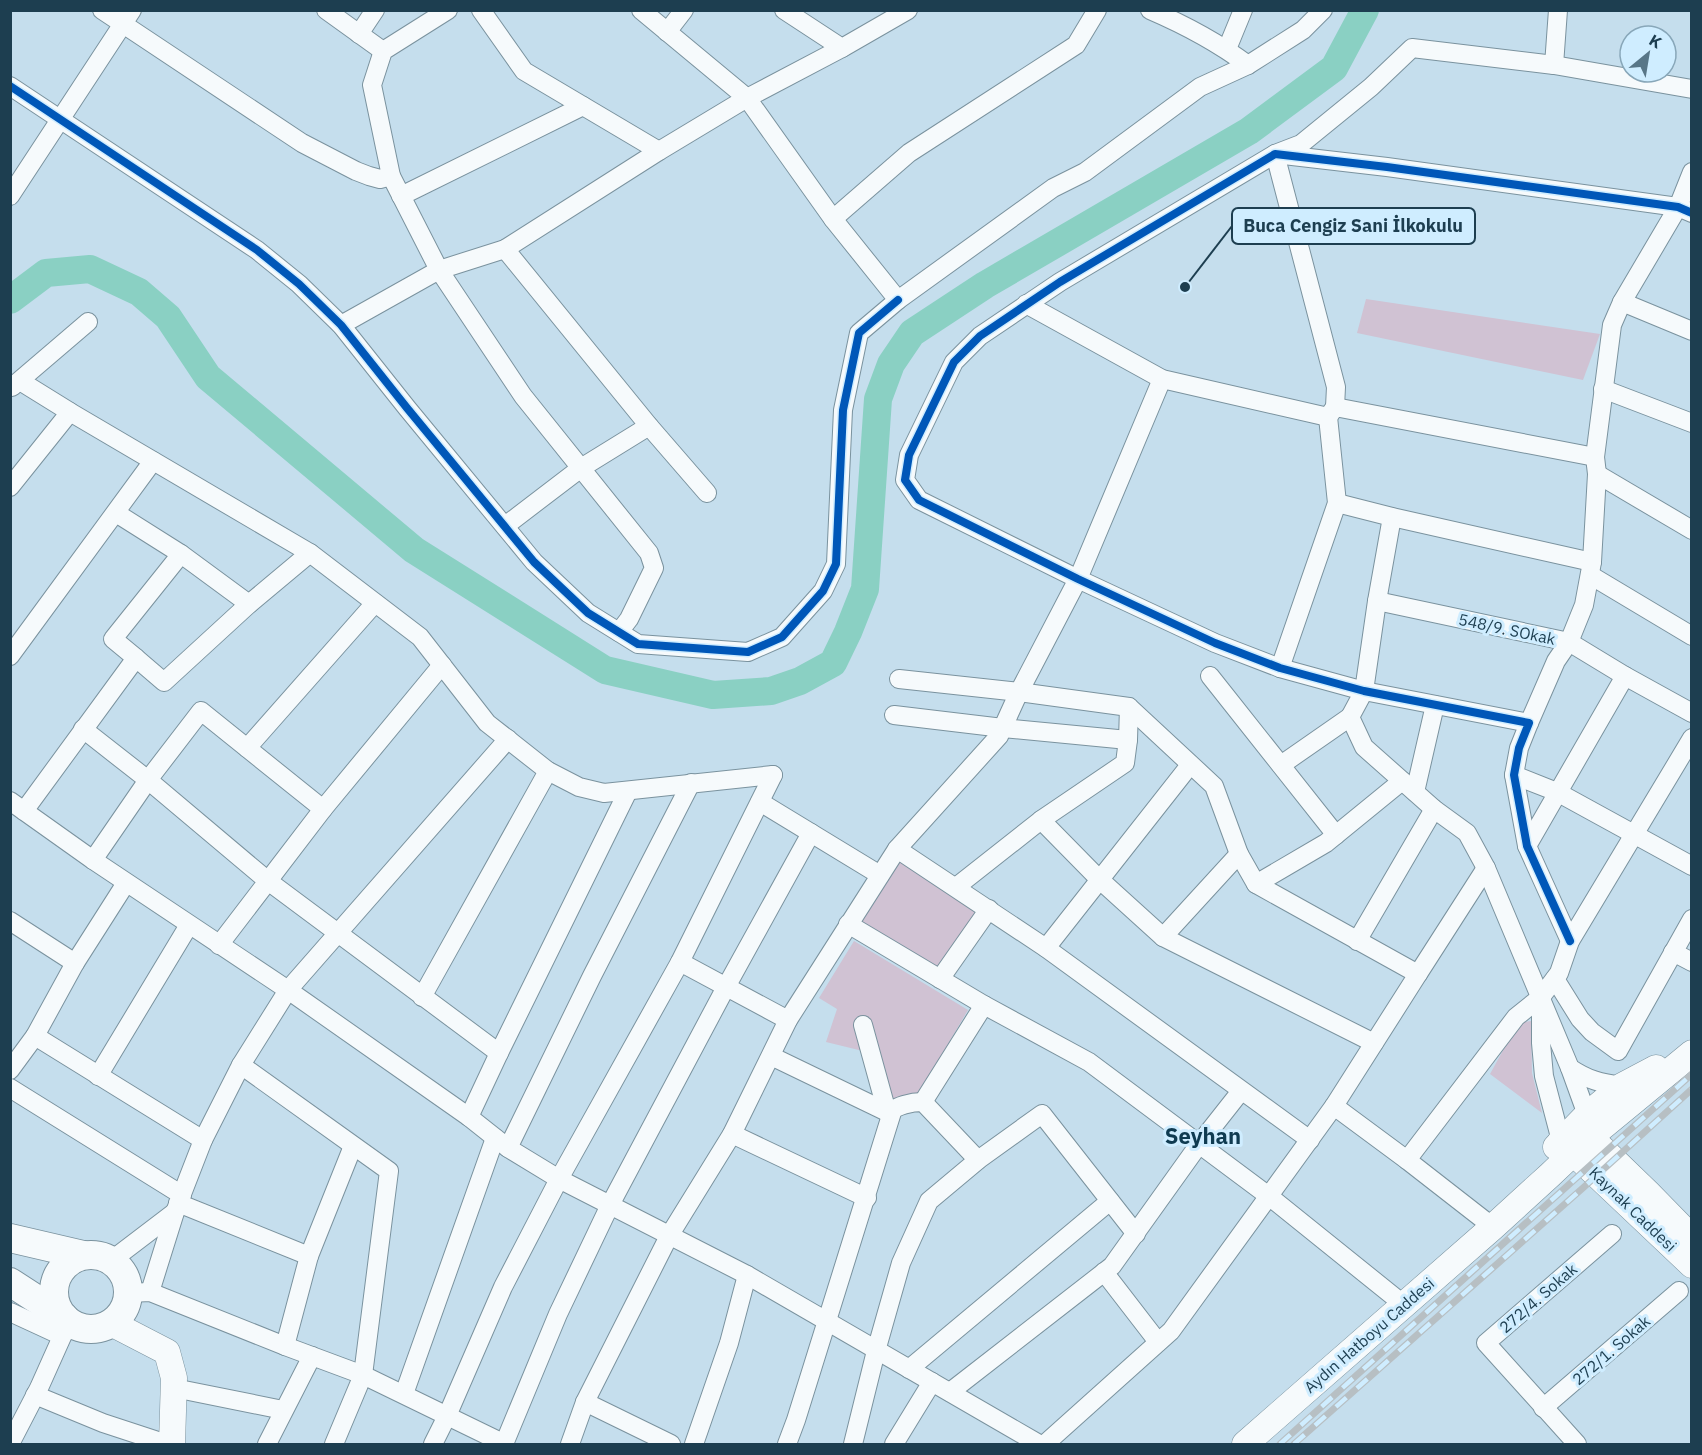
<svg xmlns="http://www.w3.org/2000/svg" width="1702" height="1455" viewBox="0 0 1702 1455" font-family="'IBM Plex Sans',sans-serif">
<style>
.green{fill:#d0c2d3}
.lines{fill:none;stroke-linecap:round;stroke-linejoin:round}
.river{stroke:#8ad0c3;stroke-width:28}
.street-casing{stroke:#7a929e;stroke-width:20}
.secondary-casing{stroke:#7a929e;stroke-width:27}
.primary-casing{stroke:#7a929e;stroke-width:30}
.street{stroke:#f6fafc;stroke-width:18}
.secondary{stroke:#f6fafc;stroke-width:26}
.primary{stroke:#f6fafc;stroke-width:28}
.rail-casing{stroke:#b7bfc3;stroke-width:7}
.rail{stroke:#cfedff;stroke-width:4.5;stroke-dasharray:14;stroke-linecap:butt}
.cycleway-casing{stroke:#cfedff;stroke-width:11}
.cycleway{stroke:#0057b8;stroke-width:8}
.labels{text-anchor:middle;stroke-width:6;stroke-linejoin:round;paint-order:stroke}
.street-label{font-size:16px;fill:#1d3e50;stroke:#cfedff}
.district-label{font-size:22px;font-weight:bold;fill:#0f3b51;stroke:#cfedff}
.leader{fill:none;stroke:#1d3e50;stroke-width:2}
.callout-dot{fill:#1d3e50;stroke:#cfedff;stroke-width:2}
.callout{fill:#cfedff;stroke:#1d3e50;stroke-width:2}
.callout-label{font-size:18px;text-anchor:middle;font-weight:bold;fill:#1d3e50}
</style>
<rect width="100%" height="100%" fill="#c5deed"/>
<g class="green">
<path d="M1366,299l234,35 -17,46 -226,-47z"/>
<path d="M897,849l92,60 -49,70 -92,-55z"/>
<path d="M854,941l114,69 -54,92 -27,10 -16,-59 -45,-11 11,-33 -18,-11z"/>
<path d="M1531,1021l1,52 10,40 -52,-39 28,-51z"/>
</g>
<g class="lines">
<path class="river" d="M10,300l36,-27 44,-4 49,23 29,25 40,60 206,173 191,120 108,25 58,-4 29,-10 33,-18 15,-31 17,-43 13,-190 13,-35 21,-31 73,-48 264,-154 85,-63 31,-58"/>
<g class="street-casing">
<g id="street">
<path d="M102,10l200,133 54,28 13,5 11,3 11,-3"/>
<path d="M326,10l57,41"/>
<path d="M448,10l-65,41 -11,34 19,91 48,94 84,126 126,157 5,15 -25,51 -10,13"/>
<path d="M481,10l43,61 135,80"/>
<path d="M784,10l58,38 66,-38"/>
<path d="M1150,10c35,15 67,32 98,55"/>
<path d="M667,32l17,-22"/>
<path d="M359,34l16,-24"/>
<path d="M842,48l-95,50 86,121 65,81 155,-112 32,-16 115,-85 48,-22 55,-35 20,-20"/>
<path d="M1227,49l16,-39"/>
<path d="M1554,65l4,-55"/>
<path d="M10,86l247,164 42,34 42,41 66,83 127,154 54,51 50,31 110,8 34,-15 41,-46 13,-27 7,-154 16,-77 39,-33"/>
<path d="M10,196l122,-186"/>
<path d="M401,196l182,-90"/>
<path d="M833,219l76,-66 167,-108 21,-35"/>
<path d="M505,249l144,177 58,67"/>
<path d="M1622,302l70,29"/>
<path d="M1026,304l136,75 166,38 7,-10 260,50"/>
<path d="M341,325l98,-55 66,-21 154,-98 88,-53 -106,-88"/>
<path d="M20,381l50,31 240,141 110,84 67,86 61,48 31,16 25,6 169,-18"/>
<path d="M12,387l76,-65"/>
<path d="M1603,389l89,34"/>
<path d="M1335,407l1,-20 -61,-233 26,-10 70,-57 41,-39 142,17 138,24"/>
<path d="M1597,474l95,56"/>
<path d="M10,487l60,-75"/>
<path d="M1337,503l55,14 200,45"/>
<path d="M116,513l65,41 68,50"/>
<path d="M1392,517l-15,84 -13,90 -14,26 14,30 70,62 33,24 19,35 84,200c18,12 30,15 52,18"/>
<path d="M505,526l76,-58 68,-42"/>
<path d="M1590,575l102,61"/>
<path d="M1377,601l192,41 56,34 67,37"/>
<path d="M10,656l143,-195"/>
<path d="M136,658l-23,-19 68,-85"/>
<path d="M1280,668l57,-165 -9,-86"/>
<path d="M1210,676l126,159"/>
<path d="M899,679l120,13 110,15 85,79 25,68 17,30 162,90 -84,132 -163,225 -126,113"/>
<path d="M894,715l109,13 125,12"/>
<path d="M1529,723l27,-62 13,-19 15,-37 8,-43 5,-88 -2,-17 17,-132 10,-23 56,-95 14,-35"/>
<path d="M83,729l65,51 120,101 231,172"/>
<path d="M247,748l76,61"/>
<path d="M1281,765l69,-48"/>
<path d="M1514,775l43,17 135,74"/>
<path d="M1415,792l20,-87"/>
<path d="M10,801l83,59 195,130 181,127 39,31 51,31 188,96 292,169"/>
<path d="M760,802l120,73"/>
<path d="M24,811l112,-153 28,24 85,-78 61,-51"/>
<path d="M1041,820l58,59 64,58 211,106"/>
<path d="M1527,846l98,-170"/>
<path d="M897,849l149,99 264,192"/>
<path d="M93,860l55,-80 53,-69 46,37 128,-145"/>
<path d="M1256,884l70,-41 76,-62"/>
<path d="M956,887l85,-67 84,-57 3,-23 1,-33"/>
<path d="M10,921l65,42"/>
<path d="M848,924l136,81 105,57 181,135 133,107"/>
<path d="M1163,937l76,-83"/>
<path d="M1357,941l77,-132"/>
<path d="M1570,941l-43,-95 -13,-71 5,-27 10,-25 -165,-32 -84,-23 -65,-25 -137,-64 -159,-79 -14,-20 4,-25 45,-93 26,-26 80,-54 215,-128 112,13 291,40 14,6"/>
<path d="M219,945l104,-136 119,-144"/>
<path d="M1046,948l144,-183"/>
<path d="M1673,952l19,10"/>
<path d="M680,962l108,58"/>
<path d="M1418,974l68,-106"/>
<path d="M940,979l49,-70"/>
<path d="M1555,979l25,40 12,13 26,19 74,-132"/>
<path d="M422,997l126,-226"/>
<path d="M1541,1008v35l3,33 17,65"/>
<path d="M863,1025l24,87"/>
<path d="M35,1036l168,104"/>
<path d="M771,1056l116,56c12,-6 22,-10 36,-10l55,58"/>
<path d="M241,1065l148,106 -26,204 -29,69"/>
<path d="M1570,1068l17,47 2,11"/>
<path d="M10,1070l25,-34 40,-73 51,-80"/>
<path d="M98,1076l91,-151"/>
<path d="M10,1088l172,107"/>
<path d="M923,1102l61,-97"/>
<path d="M1334,1106l73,54"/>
<path d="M469,1117l30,-64 129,-262"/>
<path d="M732,1134l135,64"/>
<path d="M508,1148l84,-172 99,-193"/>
<path d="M178,1203l131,53"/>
<path d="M1493,1227l-86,-67 109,-143 25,-20 18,-24 11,-32 122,-203"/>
<path d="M112,1260l63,-48"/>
<path d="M1104,1272l54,70"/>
<path d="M150,1292l25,-80 28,-72 38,-75 47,-75 220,-251"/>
<path d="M129,1293l21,-1 135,54 78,29 142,69"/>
<path d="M10,1312l52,24"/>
<path d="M285,1346l24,-90 44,-110"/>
<path d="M909,1369l201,-168"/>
<path d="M174,1388l109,22"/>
<path d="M950,1392l162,-126 88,-123 41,-52"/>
<path d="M404,1394l91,-256"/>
<path d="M35,1395l68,28 64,21"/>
<path d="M585,1402l86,42"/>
<path d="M1543,1408l136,-117"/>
<path d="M10,1444l29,-56 30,-67"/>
<path d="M267,1444l45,-88"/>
<path d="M433,1444l14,-28 56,-129 56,-108 121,-217 93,-187"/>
<path d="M504,1444l54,-130 52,-109 116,-218 85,-154"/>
<path d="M570,1444l15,-42 84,-166 63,-102 56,-114 109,-171 102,-113 20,-44 59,-113 84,-200"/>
<path d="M694,1444l35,-101 18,-68"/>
<path d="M787,1444l9,-24 97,-311"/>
<path d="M853,1444l23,-93 25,-88 28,-62 49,-41 64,-46 94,120"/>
<path d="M894,1444l38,-62"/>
<path d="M1577,1444l-91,-101 126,-109"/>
</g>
</g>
<g class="secondary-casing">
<g id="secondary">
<path d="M1590,1137l58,56 44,45"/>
<path d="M1561,1141l131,124"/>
<path d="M1556,1147l31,-32 35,-29 34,-18"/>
<path d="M111,1323l56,29 7,26 -2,66"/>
<path d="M1245,1444l248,-217 57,-52 40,-38 102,-84"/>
</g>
</g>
<g class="primary-casing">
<g id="primary">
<path d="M10,1238l73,17"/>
<circle cx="91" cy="1292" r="37"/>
<path d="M10,1282l54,35"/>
</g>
</g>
<use href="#street" class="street"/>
<use href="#secondary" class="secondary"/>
<use href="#primary" class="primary"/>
<g class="rail-casing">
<g id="rail">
<path d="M1280,1444l412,-370"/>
<path d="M1294,1444l290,-257 108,-98"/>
</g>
</g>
<use href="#rail" class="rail"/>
<g class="cycleway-casing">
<g id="cycleway">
<path d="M10,86l247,164 42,34 42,41 66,83 127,154 54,51 50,31 110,8 34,-15 41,-46 13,-27 7,-154 16,-77 39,-33"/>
<path d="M1570,941l-43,-95 -13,-71 5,-27 10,-25 -165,-32 -84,-23 -65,-25 -137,-64 -159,-79 -14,-20 4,-25 45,-93 26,-26 80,-54 215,-128 112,13 291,40 14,6"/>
</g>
</g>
<use href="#cycleway" class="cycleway"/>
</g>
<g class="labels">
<g class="street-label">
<text transform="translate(1507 629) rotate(12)" y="6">548/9. SOkak</text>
<text transform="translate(1633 1209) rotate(44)" y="6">Kaynak Caddesi</text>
<text transform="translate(1538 1298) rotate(-41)" y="6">272/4. Sokak</text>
<text transform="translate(1369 1335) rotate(-41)" y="6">Aydın Hatboyu Caddesi</text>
<text transform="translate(1611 1350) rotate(-41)" y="6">272/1. Sokak</text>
</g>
<g class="district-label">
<text x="1203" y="1144">Seyhan</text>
</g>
</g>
<path class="leader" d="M1185 287L1232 226"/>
<circle class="callout-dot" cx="1185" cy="287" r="6"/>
<rect class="callout" x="1232" y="208" width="243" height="36" rx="6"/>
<g class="callout-label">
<text x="1353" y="232">Buca Cengiz Sani İlkokulu</text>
</g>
<rect width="1702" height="1455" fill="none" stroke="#1d3e50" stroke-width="24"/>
<g transform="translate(1648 54) rotate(30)"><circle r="28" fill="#cfedff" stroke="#88a7b9" stroke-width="1.5"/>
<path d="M0-4.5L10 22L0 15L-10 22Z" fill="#587687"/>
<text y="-9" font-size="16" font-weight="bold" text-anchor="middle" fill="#1d3e50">K</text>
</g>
</svg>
